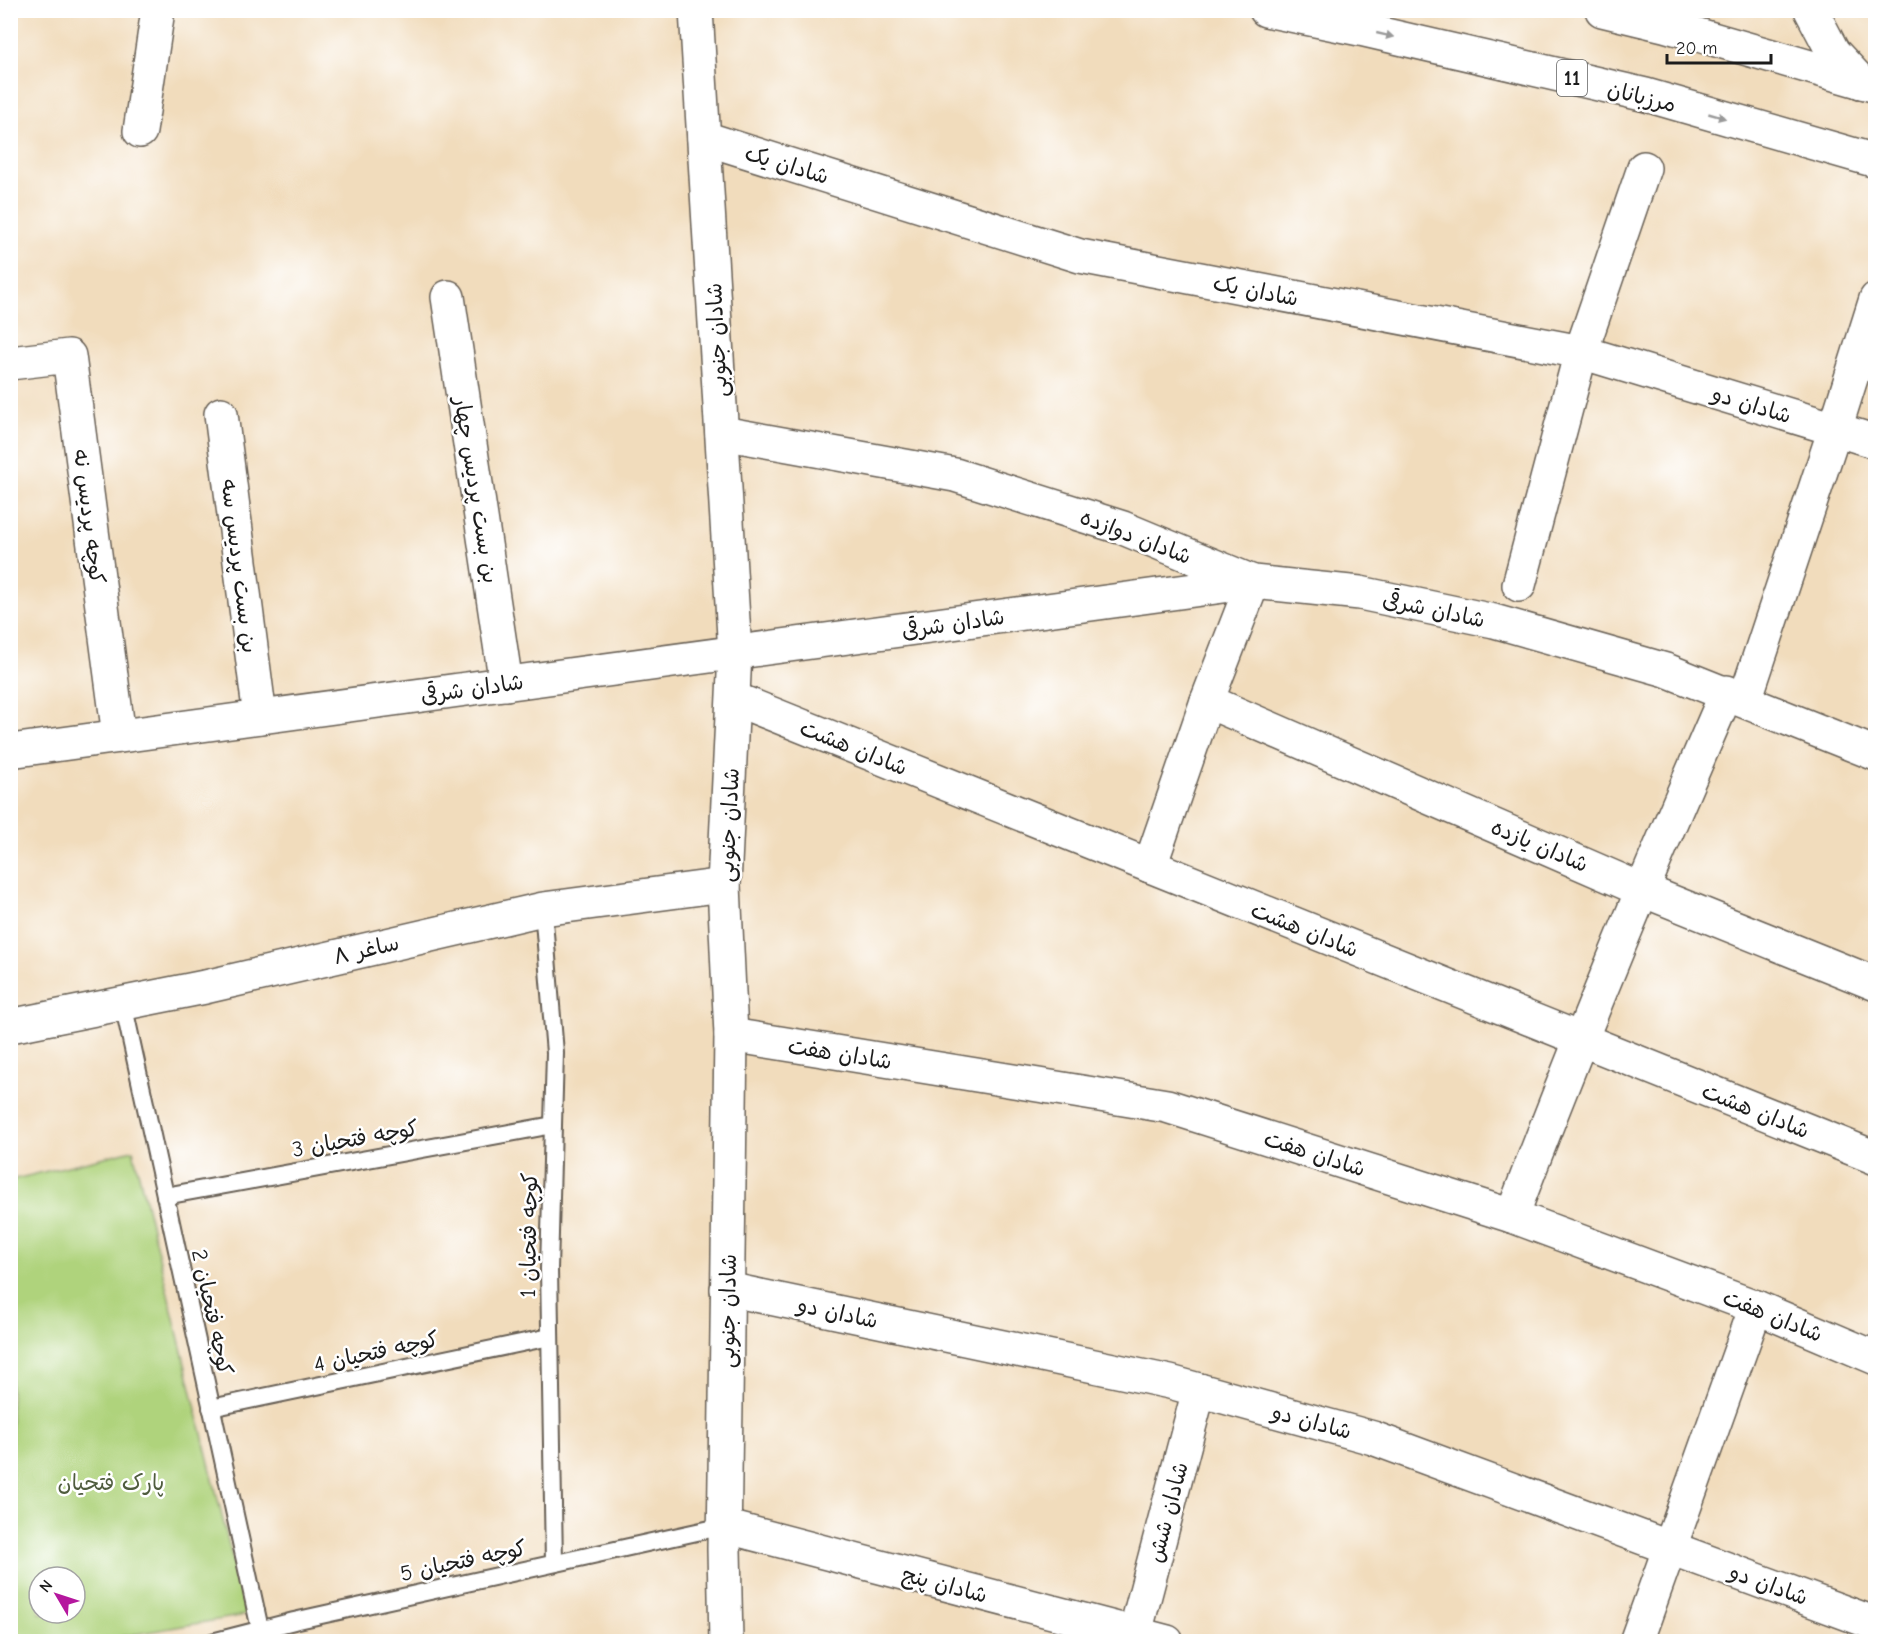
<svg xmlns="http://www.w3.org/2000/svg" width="1886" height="1652" viewBox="0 0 1886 1652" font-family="'Comic Neue','Playpen Sans Arabic',sans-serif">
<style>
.green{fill:#afd37c;stroke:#66784c;stroke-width:1.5;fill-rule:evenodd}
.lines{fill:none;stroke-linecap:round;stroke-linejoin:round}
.service-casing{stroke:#675f54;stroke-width:20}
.minor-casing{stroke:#675f54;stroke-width:36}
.tertiary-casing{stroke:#675f54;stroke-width:36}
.primary-casing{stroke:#675f54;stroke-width:36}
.service{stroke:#fff;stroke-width:16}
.minor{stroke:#fff;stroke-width:33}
.tertiary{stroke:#fff;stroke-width:33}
.primary{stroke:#fff;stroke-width:33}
.oneway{fill:#999}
.labels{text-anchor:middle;stroke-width:5;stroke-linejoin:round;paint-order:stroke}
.shield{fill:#fff;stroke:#606060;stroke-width:1.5}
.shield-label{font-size:21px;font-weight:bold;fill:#1c1c1c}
.street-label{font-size:22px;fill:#1c1c1c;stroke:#fff}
.park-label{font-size:22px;fill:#4f5c3e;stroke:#fff}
</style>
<rect width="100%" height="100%" fill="#fff"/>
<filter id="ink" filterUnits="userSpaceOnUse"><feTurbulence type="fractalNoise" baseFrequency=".0167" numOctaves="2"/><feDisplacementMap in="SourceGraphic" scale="12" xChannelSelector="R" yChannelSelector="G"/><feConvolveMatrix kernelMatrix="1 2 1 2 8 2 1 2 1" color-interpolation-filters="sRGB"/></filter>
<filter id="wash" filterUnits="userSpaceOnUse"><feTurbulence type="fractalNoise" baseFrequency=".008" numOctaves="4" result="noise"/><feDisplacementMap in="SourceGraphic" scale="24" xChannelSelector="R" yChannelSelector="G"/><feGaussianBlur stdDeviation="1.35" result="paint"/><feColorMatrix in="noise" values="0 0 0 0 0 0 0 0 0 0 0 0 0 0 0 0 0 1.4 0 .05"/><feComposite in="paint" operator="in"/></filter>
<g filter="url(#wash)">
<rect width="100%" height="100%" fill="#f1dcbc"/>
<path class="green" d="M133,1150l113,465 -150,26h-85v-461zM39,1577h36v36h-36z"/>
</g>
<g filter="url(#ink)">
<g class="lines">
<g class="service-casing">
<g id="service">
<path d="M543,909l12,144 -6,216 5,294"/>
<path d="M123,1003l137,626"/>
<path d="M165,1196l388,-71"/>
<path d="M211,1408l339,-71"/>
<path d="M212,1642l82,-21 430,-95"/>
</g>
</g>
<g class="minor-casing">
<g id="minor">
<path d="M140,131l18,-121"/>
<path d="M704,138l376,118 501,96 -62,233"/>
<path d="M1644,168l-63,184 254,77 -90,271"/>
<path d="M448,297l58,387"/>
<path d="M1876,299l-41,130 41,13"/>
<path d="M10,363l59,-7 50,380"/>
<path d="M221,414l39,303"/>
<path d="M722,433l233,42 168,53 130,54 -46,119 -57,165"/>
<path d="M735,699l1141,459"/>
<path d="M1207,701l433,188 236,95"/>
<path d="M10,1026l195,-39 338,-78 181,-24"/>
<path d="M731,1035l436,71 345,110 244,91 120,51"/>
<path d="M1512,1216c67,-177 139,-350 215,-524"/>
<path d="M727,1289l443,93 203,56 503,186"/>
<path d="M724,1526l443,116"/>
<path d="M1135,1633l64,-243"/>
<path d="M1636,1642l120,-335"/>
</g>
</g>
<g class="tertiary-casing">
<g id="tertiary">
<path d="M696,10l39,643 -11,232 7,150 -7,514 2,93"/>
<path d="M1811,10l22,42 28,30"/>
<path d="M10,751l1243,-169 107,11 134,28 172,49 210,84"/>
</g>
</g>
<g class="primary-casing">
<g id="primary">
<path d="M1266,10l94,19 286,66 230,66"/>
<path d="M1602,10l62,15 212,61"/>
</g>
</g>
<use href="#service" class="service"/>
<use href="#minor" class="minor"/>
<use href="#tertiary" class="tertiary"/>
<use href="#primary" class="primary"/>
</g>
<defs><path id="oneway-solid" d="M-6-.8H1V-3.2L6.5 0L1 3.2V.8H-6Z" transform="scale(1.5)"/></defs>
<g class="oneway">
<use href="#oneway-solid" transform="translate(1385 35) rotate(13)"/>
<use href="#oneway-solid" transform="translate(1717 116) rotate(16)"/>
</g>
</g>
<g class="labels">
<rect class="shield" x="1557" y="60" width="30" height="36" rx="4.5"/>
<g class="shield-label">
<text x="1572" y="85">11</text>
</g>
<g class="street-label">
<text transform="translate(1642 96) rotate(14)" y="8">مرزبانان</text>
<text transform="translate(787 164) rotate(17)" y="8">شادان یک</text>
<text transform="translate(1256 290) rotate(11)" y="8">شادان یک</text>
<text transform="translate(716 340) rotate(-93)" y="8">شادان جنوبی</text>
<text transform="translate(1752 404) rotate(17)" y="8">شادان دو</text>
<text transform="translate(477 490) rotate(81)" y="8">بن بست پردیس چهار</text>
<text transform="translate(90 516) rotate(83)" y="8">کوچه پردیس نه</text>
<text transform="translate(1136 536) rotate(21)" y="8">شادان دوازده</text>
<text transform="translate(240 566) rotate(83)" y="8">بن بست پردیس سه</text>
<text transform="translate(1434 609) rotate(12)" y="8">شادان شرقی</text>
<text transform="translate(953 623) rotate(-8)" y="8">شادان شرقی</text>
<text transform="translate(472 688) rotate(-8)" y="8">شادان شرقی</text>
<text transform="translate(854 747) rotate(22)" y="8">شادان هشت</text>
<text transform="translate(728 825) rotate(-87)" y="8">شادان جنوبی</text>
<text transform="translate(1540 845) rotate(23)" y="8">شادان یازده</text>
<text transform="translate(1305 929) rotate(22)" y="8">شادان هشت</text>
<text transform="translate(366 949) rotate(-13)" y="8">ساغر ٨</text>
<text transform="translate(840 1053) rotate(9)" y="8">شادان هفت</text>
<text transform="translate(1756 1110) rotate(22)" y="8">شادان هشت</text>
<text transform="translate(355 1138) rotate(-10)" y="8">کوچه فتحیان 3</text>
<text transform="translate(1315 1153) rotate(18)" y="8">شادان هفت</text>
<text transform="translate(528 1235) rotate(-89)" y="8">کوچه فتحیان 1</text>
<text transform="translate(727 1311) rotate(-89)" y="8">شادان جنوبی</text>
<text transform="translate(213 1312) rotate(78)" y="8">کوچه فتحیان 2</text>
<text transform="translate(838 1312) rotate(12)" y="8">شادان دو</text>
<text transform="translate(1773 1315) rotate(22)" y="8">شادان هفت</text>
<text transform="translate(376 1351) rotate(-12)" y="8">کوچه فتحیان 4</text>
<text transform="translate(1312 1421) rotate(15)" y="8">شادان دو</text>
<text transform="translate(1167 1512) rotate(-75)" y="8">شادان شش</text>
<text transform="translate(463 1560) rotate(-12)" y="8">کوچه فتحیان 5</text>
<text transform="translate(945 1584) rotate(15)" y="8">شادان پنج</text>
<text transform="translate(1769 1584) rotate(20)" y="8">شادان دو</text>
</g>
<g class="park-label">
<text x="111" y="1490">پارک فتحیان</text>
</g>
</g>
<rect width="1886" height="1652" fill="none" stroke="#fff" stroke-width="36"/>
<g transform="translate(57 1595) rotate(309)"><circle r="28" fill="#ffffff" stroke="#a4a4a4" stroke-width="1.5"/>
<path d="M0-4.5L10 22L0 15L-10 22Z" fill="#b5179e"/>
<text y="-9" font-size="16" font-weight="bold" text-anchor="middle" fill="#1c1c1c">N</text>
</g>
<path d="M1667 54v9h104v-9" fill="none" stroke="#1c1c1c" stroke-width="3"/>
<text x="1676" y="54" font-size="18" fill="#1c1c1c" stroke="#ffffff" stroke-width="4.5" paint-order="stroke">20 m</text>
</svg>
